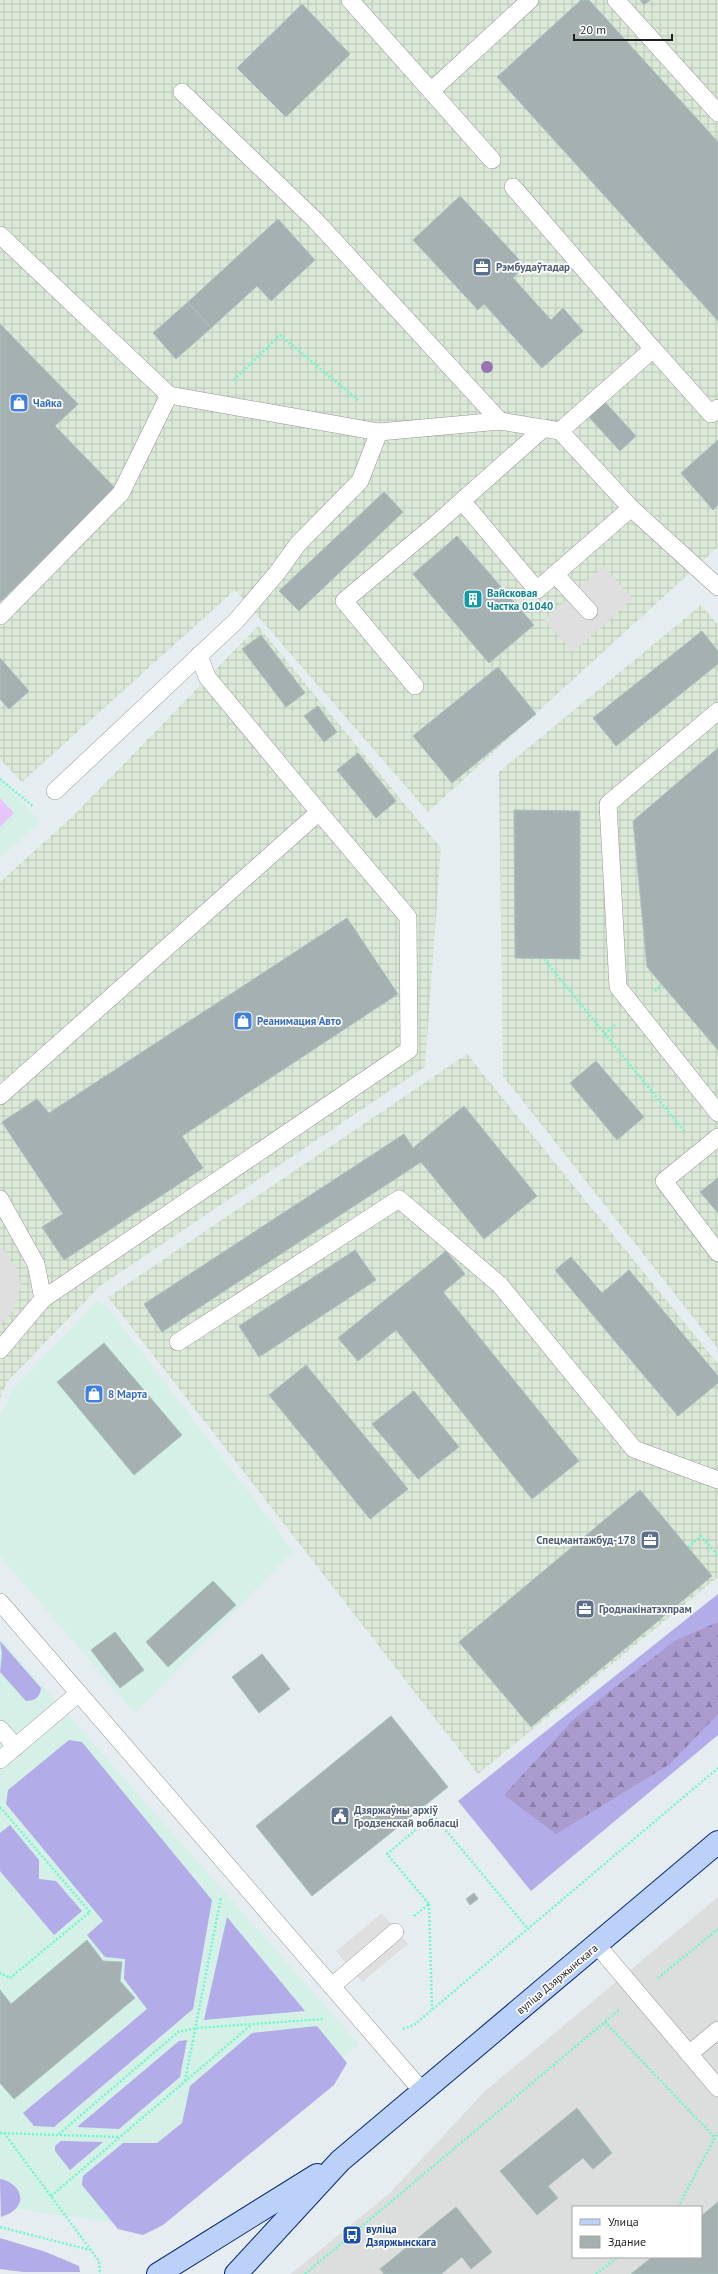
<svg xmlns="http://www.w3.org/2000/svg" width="718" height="2274" viewBox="0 0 718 2274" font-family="'PT Sans',sans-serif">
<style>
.residential{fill:#dcdddd;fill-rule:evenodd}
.commercial{fill:#d5f0e6}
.industrial{fill:url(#industrial-grid)}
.grass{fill:#b2ace9}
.forest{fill:url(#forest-firs)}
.park{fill:#e7c4f9}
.parking{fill:#dfdfdf}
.building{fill:#a5b1b1;stroke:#a8c1c1}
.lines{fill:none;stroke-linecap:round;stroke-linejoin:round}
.lane-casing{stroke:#969696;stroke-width:18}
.secondary-casing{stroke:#062876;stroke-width:24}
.path{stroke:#6ef8ce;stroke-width:2.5;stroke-dasharray:2 2;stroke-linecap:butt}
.lane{stroke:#fff;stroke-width:17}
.secondary{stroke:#bbd1f9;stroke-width:22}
.tree{fill:#9872b1}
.labels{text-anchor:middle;stroke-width:3.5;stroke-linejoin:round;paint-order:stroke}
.service-label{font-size:11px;font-weight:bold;fill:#4e5e75;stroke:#fff;text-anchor:start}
.shop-label{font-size:11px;font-weight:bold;fill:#366cbe;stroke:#fff;text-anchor:start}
.culture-label{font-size:11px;font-weight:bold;fill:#0d838f;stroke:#fff;text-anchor:start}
.street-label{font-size:11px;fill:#1f1f1f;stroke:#fff}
.transit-label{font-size:11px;font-weight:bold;fill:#164399;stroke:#fff;text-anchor:start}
</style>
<defs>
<pattern id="industrial-grid" width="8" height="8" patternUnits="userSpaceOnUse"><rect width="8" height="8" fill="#dbe9d8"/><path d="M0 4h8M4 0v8" fill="none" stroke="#bcc7b9"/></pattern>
<pattern id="forest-firs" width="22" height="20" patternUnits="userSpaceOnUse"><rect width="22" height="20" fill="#aa9bce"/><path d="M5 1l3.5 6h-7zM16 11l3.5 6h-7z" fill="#8a7ea7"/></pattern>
</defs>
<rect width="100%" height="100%" fill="#e6edf0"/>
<path class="residential" d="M718,1897v377h-427l99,-81 95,-102zM573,2207h128v50h-128z"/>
<g class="commercial">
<path d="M0,779l40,42 -40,37z"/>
<path d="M98,1300l11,9 184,242 -158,162 -135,-157v-139l12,-27z"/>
<path d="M0,1638l359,406 -211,183 -148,-20z"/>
</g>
<g class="industrial">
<path d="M0,0h718v547l-290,265 -193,-222 -213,192 -22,-23z"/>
<path d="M701,605l17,20v724l-215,-273 -4,-304z"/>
<path d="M258,626l183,222 -16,219 -325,219 -93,96 -7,17v-517l72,-65z"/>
<path d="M467,1054l251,310v213l-240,197 -370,-477z"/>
</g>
<g class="grass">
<path d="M718,1594v141l-187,156 -73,-90z"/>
<path d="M0,1641l41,47c-1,9 -6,13 -15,13l-26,-29 2,-18z"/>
<path d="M69,1740l13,2 130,158 -19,109 -139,118 -20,-1 -11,-13 124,-104 -23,-30 1,-20 -20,-2 -18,-22 16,-14 -97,-117 2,-14z"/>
<path d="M10,1825l29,35v19l17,2 26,30 -28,24 -54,-64v-38z"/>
<path d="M227,1917l78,94 -101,9z"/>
<path d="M317,2026l30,37 -13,22 -171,140 -20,10 -25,-6 -36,-44 1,-9 40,-33h34l25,-20 8,-37 62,-53z"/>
<path d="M187,2040l-7,37 -61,52 -42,-2 102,-86z"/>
<path d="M61,2141l42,1 -33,28 -15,-19v-5z"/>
<path d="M0,2179c16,2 29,20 13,32 -3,3 -8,4 -12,6z"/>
<path d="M0,2238l46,14 33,14 1,6h-57l-23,-3z"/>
</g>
<path class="forest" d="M718,1622v92l-48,50 -114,70 -52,-39 69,-75 103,-80z"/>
<path class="park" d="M0,798l14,15 -14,14z"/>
<g class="parking">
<path d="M603,566l30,33 -60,53 -29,-32z"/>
<path d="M0,1245l17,24 4,17 -8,25 -13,14z"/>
<path d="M382,1913l26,31 -46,38 -26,-31z"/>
</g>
<g class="building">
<path d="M581,0h8l129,142v179l-221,-244z"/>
<path d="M640,0h10l-6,5z"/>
<path d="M302,4l48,50 -64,63 -49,-49z"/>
<path d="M460,196l65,70 -12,12 38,42 12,-12 20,23 -41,37 -58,-64 -6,6 -65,-70z"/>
<path d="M278,219l37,41 -44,41 -14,-15 -46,42 -23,-26z"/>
<path d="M188,302l23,26 -35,31 -23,-26z"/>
<path d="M0,324l78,80 -23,22 60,62 -115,114z"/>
<path d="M604,401l32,35 -16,15 -32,-35z"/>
<path d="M718,440v65l-5,5 -32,-37z"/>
<path d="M384,492l19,20 -104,99 -20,-20z"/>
<path d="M457,536l77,89 -45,38 -76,-89z"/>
<path d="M702,631l16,20v13l-102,82 -23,-28z"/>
<path d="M261,635l44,58 -19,14 -44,-58z"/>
<path d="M0,658l29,33 -20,18 -9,-10z"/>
<path d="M498,667l38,47 -84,69 -39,-47z"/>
<path d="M318,706l19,26 -13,10 -20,-26z"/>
<path d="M718,748v302l-71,-83 -14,-146z"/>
<path d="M358,753l38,48 -20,17 -39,-48z"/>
<path d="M514,810l66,1v148l-65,-1z"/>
<path d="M347,918l51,76 -216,142 21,32 -139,92 -22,-33 21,-13 -61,-92 35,-23 12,14z"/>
<path d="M596,1061l48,56 -27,23 -47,-57z"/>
<path d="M464,1106l73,90 -53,43 -63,-77 -259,170 -18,-28 260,-170 9,14z"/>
<path d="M718,1178v35l-18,-21z"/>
<path d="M355,1250l21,30 -117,77 -20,-31z"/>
<path d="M446,1251l19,23 -22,18 136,169 -47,38 -136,-169 -38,31 -20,-23z"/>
<path d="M571,1257l31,36 27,-23 89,106v7l-40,33 -123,-146z"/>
<path d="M104,1343l78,92 -48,40 -77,-93z"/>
<path d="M306,1365l102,124 -38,30 -101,-124z"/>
<path d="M414,1391l45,56 -41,32 -46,-55z"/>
<path d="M640,1490l72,86 -181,151 -72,-85z"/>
<path d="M213,1581l23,24 -68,62 -22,-25z"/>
<path d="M115,1632l29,38 -24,18 -29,-38z"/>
<path d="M262,1654l28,35 -31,24 -27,-36z"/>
<path d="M391,1716l57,71 -136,109 -56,-70z"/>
<path d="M474,1893l4,6 -8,6 -4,-6z"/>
<path d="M87,1940l16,21 19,1 -2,19 15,17 -121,101 -14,-16v-93l11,14z"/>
<path d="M577,2108l35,45 -19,16 -10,-11 -35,28 10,12 -21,17 -37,-44z"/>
<path d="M718,2202v72h-87l21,-17h49v-41z"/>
<path d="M456,2207l36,45 -21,17 -9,-12 -21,17h-57l-4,-5z"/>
</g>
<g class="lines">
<g class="lane-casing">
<g id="lane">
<path d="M350,0l81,91"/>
<path d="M616,0l102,113"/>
<path d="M182,92l133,128 185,201"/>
<path d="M492,160l-61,-69 99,-91"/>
<path d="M513,187l140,162 -93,82"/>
<path d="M0,235l169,160 210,37 121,-11 60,10 71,77 87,79"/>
<path d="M653,349l58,65 7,-6"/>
<path d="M462,501l75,89 94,-82"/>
<path d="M555,574l34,37"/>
<path d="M0,616l121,-123 48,-98"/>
<path d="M415,686l-71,-85 92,-77 108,-96"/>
<path d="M718,711l-110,93 10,183 100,126"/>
<path d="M55,791l181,-170 41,-48 21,-29 62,-63 19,-49"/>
<path d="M0,1096l319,-284 -112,-135 -8,-22"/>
<path d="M718,1137l-54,44 54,72"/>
<path d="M0,1199l36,65 7,35"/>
<path d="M178,1342l221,-143 101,86 134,164 84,31"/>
<path d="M0,1350l43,-51 366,-249 -1,-133 -89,-105"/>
<path d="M0,1602l423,490"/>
<path d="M0,1729l16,18"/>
<path d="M0,1760l79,-67"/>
<path d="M597,1945l121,143"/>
<path d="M332,1986l63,-54"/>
<path d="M689,2054l29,-24"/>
</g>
</g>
<g class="secondary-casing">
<g id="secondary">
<path d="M158,2274l159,-99"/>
<path d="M236,2274l104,-113 378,-319"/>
</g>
</g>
<g class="path">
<path d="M234,380l46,-45 79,66"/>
<path d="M0,779l34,28"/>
<path d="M544,959l140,172"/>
<path d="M655,991l7,-6"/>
<path d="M605,1034l10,-9"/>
<path d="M688,1547l13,-11 17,20"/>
<path d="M0,1807l90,105 -80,66 -10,-5"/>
<path d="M433,1815l95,114"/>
<path d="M429,1904l3,105"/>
<path d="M414,1916l15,-12 -42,-50 46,-39 -9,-10"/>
<path d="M658,1978l60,-49"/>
<path d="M605,2022l110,116"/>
<path d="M403,2029l11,-4 304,-257"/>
<path d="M185,2081l36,-184"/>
<path d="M0,2133l119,4"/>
<path d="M4,2133l95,128 1,13"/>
<path d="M59,2134l119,-102 18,-4 128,-9"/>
<path d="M51,2196l200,-171"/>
<path d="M678,2207l40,-75"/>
<path d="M0,2227l90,23"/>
<path d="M305,2274l314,-264"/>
<path d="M596,2274l22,-17"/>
</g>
<use href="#lane" class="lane"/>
<use href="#secondary" class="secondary"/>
</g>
<circle class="tree" cx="487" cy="367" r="6"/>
<defs>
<g id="office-square" transform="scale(1)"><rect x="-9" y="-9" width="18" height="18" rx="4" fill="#5c6f8a" stroke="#fff"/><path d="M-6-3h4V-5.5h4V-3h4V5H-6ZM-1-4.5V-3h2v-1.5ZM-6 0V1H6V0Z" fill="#fff"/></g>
<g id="shop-square" transform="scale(1)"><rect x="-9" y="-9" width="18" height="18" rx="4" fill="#3f7fe0" stroke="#fff"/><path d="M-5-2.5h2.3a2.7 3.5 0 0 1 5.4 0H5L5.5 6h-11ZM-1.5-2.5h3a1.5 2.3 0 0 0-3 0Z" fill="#fff"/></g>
<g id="building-square" transform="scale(1)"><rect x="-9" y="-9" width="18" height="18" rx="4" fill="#0f9aa8" stroke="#fff"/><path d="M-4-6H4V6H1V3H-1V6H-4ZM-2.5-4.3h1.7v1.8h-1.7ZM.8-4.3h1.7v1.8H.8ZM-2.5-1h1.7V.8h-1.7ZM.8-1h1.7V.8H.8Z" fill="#fff"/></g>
<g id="civic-square" transform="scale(1)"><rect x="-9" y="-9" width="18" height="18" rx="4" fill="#5c6f8a" stroke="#fff"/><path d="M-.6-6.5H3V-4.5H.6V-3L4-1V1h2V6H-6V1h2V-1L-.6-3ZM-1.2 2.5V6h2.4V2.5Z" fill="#fff"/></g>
<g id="bus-square" transform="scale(1)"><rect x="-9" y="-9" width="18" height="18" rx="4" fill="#1a4fb4" stroke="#fff"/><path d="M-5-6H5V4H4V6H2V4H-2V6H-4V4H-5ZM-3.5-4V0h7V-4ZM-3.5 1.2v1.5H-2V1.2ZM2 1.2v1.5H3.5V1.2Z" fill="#fff"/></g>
</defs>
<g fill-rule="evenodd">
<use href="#office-square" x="482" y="267"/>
<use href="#shop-square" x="19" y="403"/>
<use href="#building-square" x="473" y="599"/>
<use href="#shop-square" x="243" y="1021"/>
<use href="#shop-square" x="94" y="1394"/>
<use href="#office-square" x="650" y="1540"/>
<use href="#office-square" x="585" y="1609"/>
<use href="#civic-square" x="340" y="1816"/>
<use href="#bus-square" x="352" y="2235"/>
</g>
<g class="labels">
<g class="service-label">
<text x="496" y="271">Рэмбудаўтадар</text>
<text x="636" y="1544" text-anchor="end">Спецмантажбуд-178</text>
<text x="599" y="1613">Гроднакінатэхпрам</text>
<text x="354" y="1814">Дзяржаўны архіў<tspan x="354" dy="13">Гродзенскай вобласці</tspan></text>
</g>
<g class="shop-label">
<text x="33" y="407">Чайка</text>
<text x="257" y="1025">Реанимация Авто</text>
<text x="108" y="1398">8 Марта</text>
</g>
<g class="culture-label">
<text x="487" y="597">Вайсковая<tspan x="487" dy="13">Частка 01040</tspan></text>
</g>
<g class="street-label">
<text transform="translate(557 1979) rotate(-40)" y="4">вуліца Дзяржынскага</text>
</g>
<g class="transit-label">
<text x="366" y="2233">вуліца<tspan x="366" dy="13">Дзяржынскага</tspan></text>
</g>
</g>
<rect x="572" y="2206" width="130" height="52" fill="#ffffff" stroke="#a5a5a5"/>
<rect x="580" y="2219" width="20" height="6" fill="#bbd1f9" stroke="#a5a5a5"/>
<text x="608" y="2226" font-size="12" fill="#1f1f1f">Улица</text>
<rect x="580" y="2236" width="20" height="12" fill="#a5b1b1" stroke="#a5a5a5"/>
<text x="608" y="2246" font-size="12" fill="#1f1f1f">Здание</text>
<path d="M574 34v6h98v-6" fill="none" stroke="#1f1f1f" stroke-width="2"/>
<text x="580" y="34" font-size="12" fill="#1f1f1f" stroke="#ffffff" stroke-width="3" paint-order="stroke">20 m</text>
</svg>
